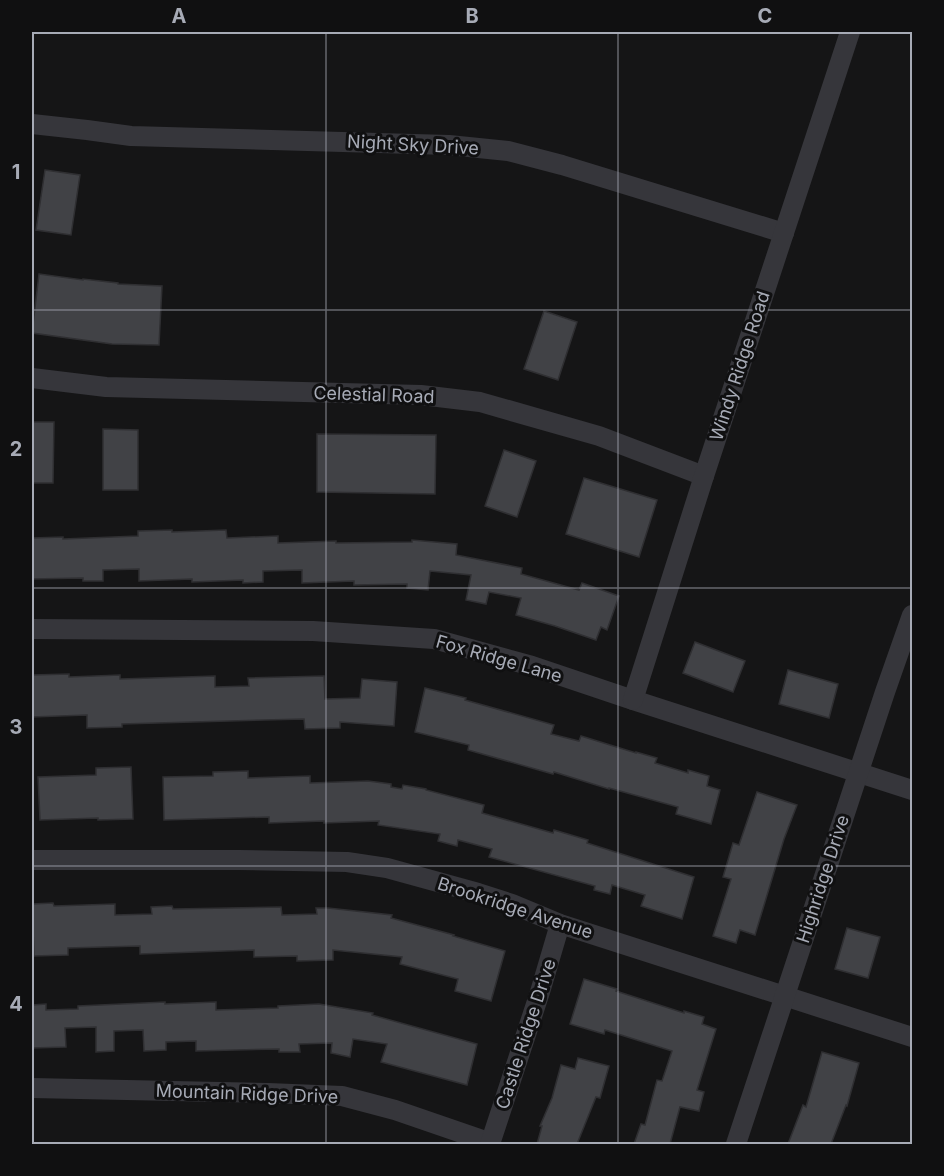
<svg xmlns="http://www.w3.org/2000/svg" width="944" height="1176" viewBox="0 0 944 1176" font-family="Inter,sans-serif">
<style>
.building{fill:#414246;stroke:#2f2f32;stroke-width:1.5}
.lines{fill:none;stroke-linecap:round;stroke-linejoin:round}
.minor{stroke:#36363b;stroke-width:20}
.grid{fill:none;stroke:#a7abb6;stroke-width:1.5;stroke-opacity:0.55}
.labels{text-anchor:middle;stroke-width:6;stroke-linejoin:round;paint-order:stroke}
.street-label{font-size:18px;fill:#a7abb6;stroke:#101011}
.neatline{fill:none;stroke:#a7abb6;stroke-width:2}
.grid-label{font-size:20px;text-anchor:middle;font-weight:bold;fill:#a7abb6}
</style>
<rect width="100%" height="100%" fill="#151516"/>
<g class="building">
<path d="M45,170l35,5 -9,60 -35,-5z"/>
<path d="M39,274l44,6v-1l35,4v1l44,2 -3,59 -47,-1 -80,-11z"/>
<path d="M544,311l33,11 -19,58 -34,-11z"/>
<path d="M32,422h22l-1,61h-21z"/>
<path d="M103,429l35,1v60h-35z"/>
<path d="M317,434l119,1 -1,59 -118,-2z"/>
<path d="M504,450l32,11 -19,56 -32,-11z"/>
<path d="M584,478l73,22 -18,57 -73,-23z"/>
<path d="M172,530v2l54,-2 1,8 51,-2v7l58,-2v2l76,-1v-2l45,4 -1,11 66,13 -1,6 58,16 3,-7 37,13 -12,34 -6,-3 -5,13 -41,-14 -39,-11 5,-17 -32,-6 -3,12 -20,-4 5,-25 -41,-4 -2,19 -21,-2v-4l-53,1v-4l-52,2v-13l-39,1v11l-20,1v-3l-51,2v-3l-53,2v-12l-36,1v11h-20v-3l-51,1v-41l31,-1v2l75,-3v-5z"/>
<path d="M695,642l50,19 -12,31 -50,-19z"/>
<path d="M788,670l50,14 -9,34 -50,-14z"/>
<path d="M69,674v3l51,-2v4l95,-3v11l34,-1 -1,-8 76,-2 1,23 35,-1 2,-19 35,3 -3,44 -54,-4v6l-35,1 -1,-10 -182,5v3l-35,1v-13l-55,2v-42z"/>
<path d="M425,688l41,10 -1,2 89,25 -3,9 28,7 2,-5 55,17v-1l21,6 -2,5 33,10v-3l21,6 -2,10 13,4 -9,34 -35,-10 2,-7 -69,-19v1l-55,-17 -1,2 -85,-24 1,-5 -54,-13z"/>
<path d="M131,767l2,52 -35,1v-2l-58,2 -2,-43 58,-2v-7z"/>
<path d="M248,771v7l62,-2v7l58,-2 23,3v3l11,2 1,-4 23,4v1l58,15 -2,8 71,20 1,-3 34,10 -1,3 107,34 -12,42 -41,-13 4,-11 -33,-10 -2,9 -16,-4 1,-4 -106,-29 3,-8 -34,-9 -1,6 -19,-5 2,-7 -62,-9 1,-4 -55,2v-2l-55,2v-6l-105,3 -1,-43 50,-1v-4z"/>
<path d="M757,792l40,13 -13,34 -29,96 -15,-5 -4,13 -23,-7 18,-57 -8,-2 10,-34 6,2z"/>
<path d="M53,903l1,3 61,-2v11l37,-1 -1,-7 21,-1 1,3 108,-2 1,8 35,-1 -1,-6h12l64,7 -1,3 63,17 -1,1 52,15 -14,50 -36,-10 3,-12 -58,-15 2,-7 -69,-7v10l-36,1v-5l-43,1v-7l-114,4v-8l-72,2v7l-34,1 -2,-52z"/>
<path d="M847,928l33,9 -12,41 -33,-9z"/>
<path d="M584,979l33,10 -1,2 68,22v-2l20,6 -2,7 14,5 -19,61 7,2 -5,19 -19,-4 -10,37h-36l7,-20 4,1 12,-45 5,1 10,-30 -67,-21 -1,4 -34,-10z"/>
<path d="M165,1002v2l51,-2v8l62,-2v-2l41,-2 54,9 -1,2 105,29 -10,41 -86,-23 6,-18 -34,-5 -3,18 -19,-4 1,-10 -33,1 1,8h-21v-3l-83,2v-10l-30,1v8l-22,1 -1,-21 -29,1v20l-18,1v-25l-31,1 1,19 -34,1v-43l14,-1v6l32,-1v-3z"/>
<path d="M822,1052l37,11 -12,43 -1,-1 -15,39h-43l15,-39 3,2z"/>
<path d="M578,1058l31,8 -9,32 -4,-1 -19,47h-40l5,-18h-2l12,-28 9,-33 14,4z"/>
</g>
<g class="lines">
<g class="minor">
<path d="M32,124l55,6 44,6 318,9 59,6 54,14 222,68"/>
<path d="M32,378l74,9 315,8 59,7 119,34 105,40"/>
<path d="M32,629l281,2 121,8 98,27 101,34 279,90"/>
<path d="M633,700l71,-224 146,-444"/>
<path d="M32,860h207l108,2 40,6 91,25 34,11 48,20 352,113"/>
<path d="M32,1088l236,5 74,3 53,14 96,33"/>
<path d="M490,1144l50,-152 20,-68"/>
<path d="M736,1144l149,-452 27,-77"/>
</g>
</g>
<path class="grid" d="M326,32v1112M618,32v1112M32,310h880M32,588h880M32,866h880"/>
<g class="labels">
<g class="street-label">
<text transform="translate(413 145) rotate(3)" y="6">Night Sky Drive</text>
<text transform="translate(740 366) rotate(-72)" y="6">Windy Ridge Road</text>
<text transform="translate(374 395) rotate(2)" y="6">Celestial Road</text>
<text transform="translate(499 659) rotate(16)" y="6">Fox Ridge Lane</text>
<text transform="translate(823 879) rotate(-72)" y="6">Highridge Drive</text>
<text transform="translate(515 908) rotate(18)" y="6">Brookridge Avenue</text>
<text transform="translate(526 1034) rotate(-72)" y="6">Castle Ridge Drive</text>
<text transform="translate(247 1094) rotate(2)" y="6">Mountain Ridge Drive</text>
</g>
</g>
<rect width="944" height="1176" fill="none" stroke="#101011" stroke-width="66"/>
<rect x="33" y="33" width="878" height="1110" class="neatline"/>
<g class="grid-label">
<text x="179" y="23">A</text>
<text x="472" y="23">B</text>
<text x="765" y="23">C</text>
<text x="16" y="179">1</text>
<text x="16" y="456">2</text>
<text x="16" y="734">3</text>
<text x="16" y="1011">4</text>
</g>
</svg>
